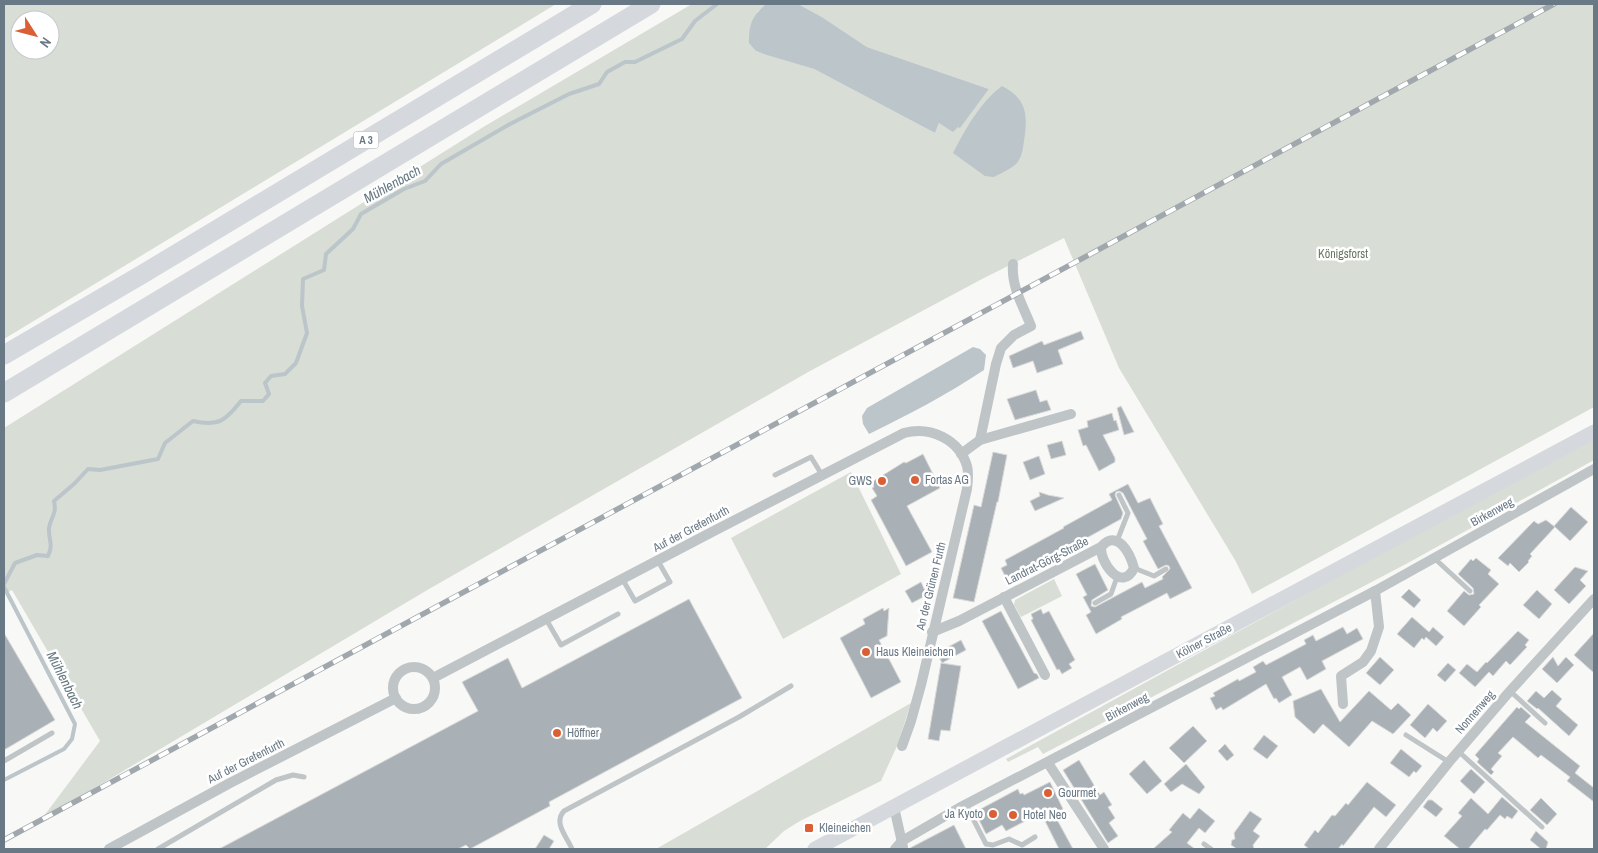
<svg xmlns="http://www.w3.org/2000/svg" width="1598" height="853" viewBox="0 0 1598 853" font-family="'Archivo Narrow',sans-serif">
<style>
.green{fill:#d8ddd5;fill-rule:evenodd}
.water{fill:#bcc5ca}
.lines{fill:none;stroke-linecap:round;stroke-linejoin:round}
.stream{stroke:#bcc5ca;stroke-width:4}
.building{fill:#a9b1b6;stroke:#dadad8}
.lane{stroke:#bfc4c7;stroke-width:5}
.street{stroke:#bfc4c7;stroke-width:10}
.secondary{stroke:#d5d9dd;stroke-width:15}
.highway{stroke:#d5d9dd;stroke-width:19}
.rail-casing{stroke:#a1a8ad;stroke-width:5.5}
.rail{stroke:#fff;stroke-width:4;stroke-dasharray:11;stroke-linecap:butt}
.poi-dot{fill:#da5f35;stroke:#fff;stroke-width:2}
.labels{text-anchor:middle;stroke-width:5;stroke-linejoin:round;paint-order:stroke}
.shield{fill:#fff;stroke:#96a0aa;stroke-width:1}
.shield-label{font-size:11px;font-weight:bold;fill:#697885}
.park-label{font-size:12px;fill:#667864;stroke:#fff}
.poi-label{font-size:12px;fill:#697885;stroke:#fff;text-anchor:start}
.street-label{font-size:12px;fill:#697885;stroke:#fff}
.water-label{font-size:14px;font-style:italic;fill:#657880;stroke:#fff}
</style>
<rect width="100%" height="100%" fill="#f8f8f6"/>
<g class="green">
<path d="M4,4h552l-552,335zM20,20h30v30h-30z"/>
<path d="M692,4h74l-9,8 -1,39 58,18 121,64 4,-10 21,4 29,-38 -122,-42 -45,-30 -24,-13h796v403l-342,187 -17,-34 -116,-192 -55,-130 -82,41 -172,92 -381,218 -388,231 59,-79 -88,-151 -8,5v-167l481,-302z"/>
<path d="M1594,440v20l-188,104 -363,190 -5,-7 -30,15 -2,-3 392,-215z"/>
<path d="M851,472l50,102 -118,65 -52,-101z"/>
<path d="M1054,579l8,17 -41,21 -7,-12 1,-5z"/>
<path d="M911,703l-14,43 -16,35 -81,40 -16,10 -19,18h-109z"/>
</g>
<g class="water">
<path d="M766,4h32l24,13 45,30 122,42 -29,39 -2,-1 -5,5 -14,-9 -4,10 -121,-64 -47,-14 -11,-4 -7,-8c0,-19 3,-27 17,-39z"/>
<path d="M1002,86c25,13 26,29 22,55 -1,7 -2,16 -7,22 -6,6 -16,10 -23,14l-9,-1 -32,-23c12,-23 27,-51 49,-67z"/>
<path d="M973,347l7,2 6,6 -2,15c-36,24 -76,45 -115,64l-6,-10 -1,-8 5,-8z"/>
</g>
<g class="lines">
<g class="stream">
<path d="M4,584l11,-21 22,-8 11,1c6,-12 0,-17 1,-28 2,-12 8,-13 5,-27l20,-17 14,-15 12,1 58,-11 7,-16 28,-22c26,6 33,-1 48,-20h22l6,-7 -4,-11 6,-7 14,-2 11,-11 11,-30 -5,-27 1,-27 21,-9 2,-16 27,-25 8,-15 43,-25 21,-8 16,-17 69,-40 59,-30 30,-10 8,-12 18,-10h10l47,-23 13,-18 22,-17"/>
<path d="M4,587l71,137 -3,15 -8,10 -60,31"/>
</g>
</g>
<g class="building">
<path d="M1081,331l3,8 -26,11 5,14 -26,9 -4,-12 -20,7 -4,-12 33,-15 2,4z"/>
<path d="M1036,390l4,12 7,-2 4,10 -36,10 -8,-21z"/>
<path d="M1121,406l13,26 -10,3 -7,-27z"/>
<path d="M1112,413l2,8 2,-1 3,10 -16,5 12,23v4l-16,9 -13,-26 -3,1 -5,-16 10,-3 -1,-6z"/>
<path d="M1062,441l4,14 -15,4 -4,-14z"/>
<path d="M993,452l14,3 -9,47h-1l-23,100 -21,-4 21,-93 7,2z"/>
<path d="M923,454l17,34 -33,18 25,46 -26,14 -35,-66 6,-4 -5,-8 2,-1 -2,-5 32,-20 2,1z"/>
<path d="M1039,456l6,18 -15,6 -7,-18z"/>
<path d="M1128,484l10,19 12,-5 13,26 -4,2 33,62 -22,11 -3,-6 -46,24 1,2 -26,15 -10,-19 5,-3 -8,-15 4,-2 -11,-21 19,-10 13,26 -16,10 -1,6 4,1 47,-25 3,6 18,-9 -1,-2 8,-8 -1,-3 -3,-1 -8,4 -15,-28 4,-2 -24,-46 -4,-2 -3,1 -1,3 8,18 -2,6 -58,32 1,2 -50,26 -2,-5 -6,4 -5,-10 6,-3 -2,-5 59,-32 -1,-1 49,-27 -3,-6z"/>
<path d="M1039,492l9,3 16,3 -29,13 -5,-10 10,-5z"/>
<path d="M1571,507l17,15 -18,19 -16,-15z"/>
<path d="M1546,520l9,7 -25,27 2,2 -4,5 1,1 -10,10 -9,-9 -2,3 -10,-8 36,-37 4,3z"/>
<path d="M1476,558l15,12 -3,4 11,10 -20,21 2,2 -17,19 -17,-15 17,-20 5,4 5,-1 -1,-6 -15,-14 13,-15 2,2z"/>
<path d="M1575,567l13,4 -8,9 6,6 -17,18 -15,-14z"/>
<path d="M921,582l6,13 -15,8 -7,-12z"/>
<path d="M1409,589l12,11 -7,8 -13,-11z"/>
<path d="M1537,590l15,14 -13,15 -16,-14z"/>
<path d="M689,599l53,99 -193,104 1,4 -80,43 -4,-4 -8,4h-239l259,-138 -16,-29 46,-24 14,30z"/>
<path d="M883,608l1,3 5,-3 -2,28 -8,4 22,42 -30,16 -31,-60 25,-14 -2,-5z"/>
<path d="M1041,609l2,5 6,-3 26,49 -6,4 3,4 -10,6 -3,-5 -2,1 -26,-50 2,-1 -2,-5z"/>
<path d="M1001,611l33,62 3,1 2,4 -21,11 -36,-68z"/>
<path d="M1412,617l17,15 4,-5 11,10 -8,9 -10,-9 -2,3 -2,-2 -8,10 -17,-14z"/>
<path d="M1343,627l4,7 10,-6 6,11 -41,22 4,8 -19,11 -7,-13 -18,10 10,18 -13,8 -3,-5 -2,1 -8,-15 -43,26 -2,-3 -5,3 -6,-12 5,-2 -2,-3 25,-14 1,2 17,-9 -3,-5 10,-6 3,4 40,-21 -2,-4 9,-5 3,6z"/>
<path d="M1518,631l11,9 -4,5 2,2 -17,18 -4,-4 -13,15 -4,-4 -14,15 -16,-14 8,-9 10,8 9,-10 1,1z"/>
<path d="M4,633l51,87 -51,30z"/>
<path d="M1594,633v40l-20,-18z"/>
<path d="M961,640l5,10 -24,13 -5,-10z"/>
<path d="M1380,657l14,13 -14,15 -14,-12z"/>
<path d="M1553,657l5,9 8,-9 8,8 -17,18 -15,-14z"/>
<path d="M941,663l20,3 -11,65 -9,-1 -2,11 -11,-2z"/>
<path d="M1448,663l8,7 -11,12 -8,-7z"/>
<path d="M1321,689l19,33 29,-31 22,19 7,-7 13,12 -18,19 -21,-13 -23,26 -26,-23 -9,10 -19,-17 -2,-16z"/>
<path d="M1552,690l10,9 -6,7 22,19 -9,11 -31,-28 -1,1 -10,-8 9,-10 8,7z"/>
<path d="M1428,704l19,17 -10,11 -4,-4 -8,10 -15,-13z"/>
<path d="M1517,707l2,2 2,-2 10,9 -6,6 55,44 -5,7 19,15v14l-27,-21 3,-4 -29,-22 -3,3 -25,-21 -15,16 4,3 -11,13 3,3 -3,3 -14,-13 2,-3 -4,-4z"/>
<path d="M1193,726l14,15 -23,22 -15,-15z"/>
<path d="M1264,735l14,11 -11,13 -14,-10z"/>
<path d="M1225,744l9,11 -7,6 -9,-10z"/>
<path d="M1401,749l21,17 -6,7 -2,-2 -5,6 -19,-14z"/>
<path d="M1079,760l21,35 4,-3 8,13 -4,2 7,11 -6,5 9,13 -10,7 -45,-73z"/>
<path d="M1144,760l18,21 -15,13 -18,-20z"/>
<path d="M1186,764l19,23 -6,7 -17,-10 -11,8 -7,-8z"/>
<path d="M1471,769l14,13 -11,12 -14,-13z"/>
<path d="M1050,782l13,27 -9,5 19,35h-14l-18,-36 -35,18 -4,-6 -16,9 -11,-22 43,-23 2,5 3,-1 1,2z"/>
<path d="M1367,782l29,23 -10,12 -12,-10 -31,39 -1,-2 -4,5h-29l-5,-4 11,-15 3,3 14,-18 3,1 11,-13 2,2z"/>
<path d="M1502,797l16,14 -6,8 -5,-3 -2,3 -5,-4 -13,15 -2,-1 -17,20h-8l-16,-13 18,-20 -4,-3 13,-15 17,16z"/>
<path d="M1541,798l16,16 -10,11 -17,-15z"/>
<path d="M1428,800h4l11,9 -7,8 -13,-10z"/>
<path d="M1199,808l16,13 -10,12 -6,-5 -12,15 8,6h-42l19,-17 -3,-2 14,-17 7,6z"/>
<path d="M1250,811l12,8 -9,12 7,5 -7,9 1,4h-17l-6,-4 1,-5 3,-1 -1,-6z"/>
<path d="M954,825l12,24h-57l1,-1z"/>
<path d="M1536,831l12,11 -2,7h-5l-11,-9z"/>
<path d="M544,835l10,6 -5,8h-14z"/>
</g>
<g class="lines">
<g class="lane">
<path d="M775,475l36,-18 11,18"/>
<path d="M1117,541l11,-28 -9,-18"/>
<path d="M1434,558l36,33"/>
<path d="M1134,568l20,8 12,-7"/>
<path d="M623,580l12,21 35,-19 -12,-21"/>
<path d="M1095,603l16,-9 6,-17"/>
<path d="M546,619l15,26 57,-31"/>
<path d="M1510,691l35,32"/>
<path d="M1406,735l43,27"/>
<path d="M1458,751l84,76"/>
<path d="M4,761l48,-28"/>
<path d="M966,805l20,39 7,1 16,-6 13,6 13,-8"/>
<path d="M1204,844l7,5"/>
<path d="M158,849l118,-69 17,-5 11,2"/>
<path d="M572,849c-5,-12 -19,-26 -8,-38l175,-94 52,-31"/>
</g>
<g class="street">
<path d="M980,440l91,-26"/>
<path d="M961,454l19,-14 16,-76 5,-16 13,-13 17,-9c-8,-20 -20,-40 -18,-62"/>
<path d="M1004,597l41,78"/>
<path d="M932,632l27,-11 142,-74c16,-19 29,6 33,21 -12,25 -34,-5 -33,-21"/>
<circle cx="414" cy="688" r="21"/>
<path d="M433,678l277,-145 194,-100c26,-7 55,6 63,33 2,7 1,15 0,23l-46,196 -10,36 -9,25"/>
<path d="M1343,704l-2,-28 22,-14 8,-11 8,-24 -4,-36"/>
<path d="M1048,763l56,86"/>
<path d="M894,807l9,40"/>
<path d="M109,849l121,-66 166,-85"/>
<path d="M895,849l7,-8 57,-33 416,-217 219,-122"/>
<path d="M1379,849l70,-87 61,-71 84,-92"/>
</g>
<path class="secondary" d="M815,849l779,-417"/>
<g class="highway">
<path d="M4,355l137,-80 451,-271"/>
<path d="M4,393l647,-389"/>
</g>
<g class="rail-casing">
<path id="rail" d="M4,840l1550,-836"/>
</g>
<use href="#rail" class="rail"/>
</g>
<g class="poi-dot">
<circle cx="915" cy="480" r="5"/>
<circle cx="882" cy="481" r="5"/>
<circle cx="866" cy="652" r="5"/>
<circle cx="557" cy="733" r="5"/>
<circle cx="1048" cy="793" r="5"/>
<circle cx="993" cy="814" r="5"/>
<circle cx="1013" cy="815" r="5"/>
<rect x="804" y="823" width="10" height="10" rx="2.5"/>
</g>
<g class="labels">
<rect class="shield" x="353.5" y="131.5" width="25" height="17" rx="4"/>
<g class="shield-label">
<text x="366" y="144">A 3</text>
</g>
<g class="park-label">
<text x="1343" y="258">Königsforst</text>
</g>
<g class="poi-label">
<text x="925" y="484">Fortas AG</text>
<text x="872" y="485" text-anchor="end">GWS</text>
<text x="876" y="656">Haus Kleineichen</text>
<text x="567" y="737">Höffner</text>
<text x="1058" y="797">Gourmet</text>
<text x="983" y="818" text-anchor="end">Ja Kyoto</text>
<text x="1023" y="819">Hotel Neo</text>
<text x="819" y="832">Kleineichen</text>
</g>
<g class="street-label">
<text transform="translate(1492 512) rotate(-29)" y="4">Birkenweg</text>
<text transform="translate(691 529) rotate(-28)" y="4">Auf der Grefenfurth</text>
<text transform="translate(1047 561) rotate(-27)" y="4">Landrat-Görg-Straße</text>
<text transform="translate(931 586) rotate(-76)" y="4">An der Grünen Furth</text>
<text transform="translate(1204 641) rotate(-28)" y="4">Kölner Straße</text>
<text transform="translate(1127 707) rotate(-28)" y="4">Birkenweg</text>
<text transform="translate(1475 712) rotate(-49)" y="4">Nonnenweg</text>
<text transform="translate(246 761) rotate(-27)" y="4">Auf der Grefenfurth</text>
</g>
<g class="water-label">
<text transform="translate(392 184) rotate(-29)" y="5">Mühlenbach</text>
<text transform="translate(65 680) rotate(63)" y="5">Mühlenbach</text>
</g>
</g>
<rect width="1598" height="853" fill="none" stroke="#697885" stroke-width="10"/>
<g transform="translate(35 35) rotate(126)"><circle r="24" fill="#ffffff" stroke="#c3c9ce"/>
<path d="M0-4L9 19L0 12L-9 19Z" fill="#da5f35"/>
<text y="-8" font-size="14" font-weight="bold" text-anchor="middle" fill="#697885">N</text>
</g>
</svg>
